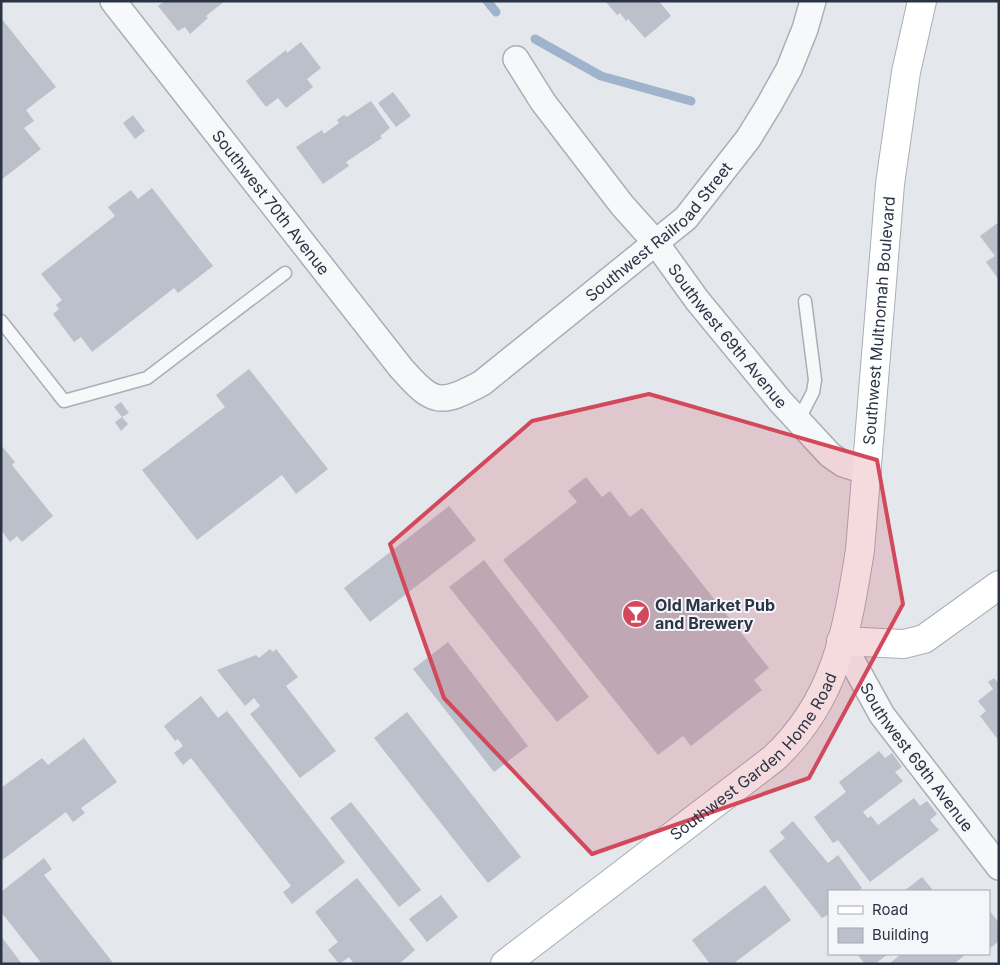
<svg xmlns="http://www.w3.org/2000/svg" width="1000" height="965" viewBox="0 0 1000 965" font-family="Inter,sans-serif">
<style>
.lines{fill:none;stroke-linecap:round;stroke-linejoin:round}
.stream{stroke:#9fb4cc;stroke-width:9}
.building{fill:#bbc0ca}
.lane-casing{stroke:#a9aeb7;stroke-width:15}
.street-casing{stroke:#a9aeb7;stroke-width:28}
.secondary-casing{stroke:#a9aeb7;stroke-width:30}
.lane{stroke:#f7f8fa;stroke-width:12}
.street{stroke:#f7f8fa;stroke-width:25}
.secondary{stroke:#fff;stroke-width:28}
.marked{fill:#d1495b;fill-opacity:0.2;stroke:#d1495b;stroke-width:4;stroke-linejoin:round}
.labels{text-anchor:middle;stroke-width:4;stroke-linejoin:round;paint-order:stroke}
.street-label{font-size:16px;fill:#2b3445;stroke:#f4f6f9}
.poi-label{font-size:16px;font-weight:bold;fill:#2b3445;stroke:#f4f6f9;text-anchor:start}
</style>
<rect width="100%" height="100%" fill="#e4e7ec"/>
<g class="lines">
<g class="stream">
<path d="M487,1l9,11"/>
<path d="M535,39l66,37 90,25"/>
</g>
</g>
<g class="building">
<path d="M165,1h60l-19,15 2,2 -18,16 -5,-7 -7,4 -20,-25z"/>
<path d="M605,1h54l12,15 -26,22 -17,-19 -2,2 -6,-8 -3,2z"/>
<path d="M1,18l55,69 -30,23 8,11 -10,7 17,21 -40,31z"/>
<path d="M301,42l20,26 -14,11 6,8 -27,21 -8,-10 -12,9 -20,-26 40,-31 1,3z"/>
<path d="M393,92l18,24 -15,11 -18,-24z"/>
<path d="M371,101l19,27 -10,8 2,2 -36,24 3,4 -26,18 -27,-37 26,-17 2,4 15,-11 -2,-3 7,-5 3,2z"/>
<path d="M133,115l12,16 -10,8 -12,-16z"/>
<path d="M152,188l61,78 -35,27 -4,-5 -82,64 -11,-15 -7,5 -21,-28 6,-5 -3,-4 6,-5 -21,-26 74,-58 -7,-9 23,-17 7,9z"/>
<path d="M999,222v58l-13,-18 9,-6 -15,-20z"/>
<path d="M249,369l79,100 -32,25 -14,-19 -85,65 -55,-70 83,-63 -9,-12z"/>
<path d="M121,402l8,11 -7,4 -8,-10z"/>
<path d="M122,417l6,7 -7,7 -6,-9z"/>
<path d="M1,445l14,17 -3,3 41,51 -31,26 -5,-6 -7,6 -9,-12z"/>
<path d="M586,477l16,20 8,-6 20,26 12,-9 127,160 -15,12 8,10 -71,56 -8,-10 -25,19 -155,-195 74,-58 -9,-11z"/>
<path d="M449,506l27,34 -106,82 -26,-34z"/>
<path d="M484,560l105,137 -32,25 -108,-135z"/>
<path d="M448,642l80,104 -34,26 -81,-103z"/>
<path d="M270,649l3,3 3,-3 22,28 -12,9 50,65 -36,27 -50,-64 10,-8 -6,-8 -9,8 -28,-36 39,-15 3,3z"/>
<path d="M994,678l5,6v57l-19,-25 6,-5 -8,-10 15,-12 -5,-7z"/>
<path d="M201,696l17,22 9,-7 118,151 -53,42 -9,-12 8,-6 -100,-128 -8,7 -9,-12 9,-7 -5,-7 -3,2 -11,-15z"/>
<path d="M407,712l114,145 -33,26 -114,-145z"/>
<path d="M84,738l33,44 -36,26 4,5 -12,9 -7,-10 -65,49v-73l41,-30 6,7z"/>
<path d="M879,751l6,7 7,-5 10,14 -7,5 8,9 -40,31 5,6 3,-2 7,9 36,-27 6,8 7,-5 10,13 -7,6 9,10 -69,52 -32,-42 -5,3 -19,-26 32,-25 -7,-10z"/>
<path d="M351,802l70,88 -22,17 -69,-89z"/>
<path d="M793,821l35,42 10,-8 24,33 -4,3h-29v23l-7,4 -53,-67 16,-13 -5,-6z"/>
<path d="M44,858l8,11 -8,6 70,89h-72l-41,-52v-20z"/>
<path d="M922,877l10,12 -3,2h-25z"/>
<path d="M357,878l58,72 -16,14h-45l-5,-7 -10,7 -11,-14 10,-8 -23,-30z"/>
<path d="M765,885l26,35 -58,44h-23l-18,-24z"/>
<path d="M441,895l17,22 -31,25 -18,-23z"/>
<path d="M989,910l10,13v18l-10,8z"/>
<path d="M1,936l21,28h-21z"/>
<path d="M857,954h31l-13,10h-10z"/>
<path d="M901,954h65l-12,10h-65z"/>
</g>
<g class="lines">
<g class="lane-casing">
<g id="lane">
<path d="M1,321l63,80 83,-23 138,-105"/>
<path d="M798,421l15,-29 2,-12 -10,-79"/>
</g>
</g>
<g class="street-casing">
<g id="street">
<path id="s1" d="M113,1l288,367c32,36 38,38 81,15l204,-165 62,-79 21,-34 20,-36 16,-40 8,-28"/>
<path id="s2" d="M516,59l27,43 79,103 34,38 41,57 83,101 50,54 13,9 25,8"/>
<path id="s3" d="M841,641l41,74 117,152"/>
</g>
</g>
<g class="secondary-casing">
<g id="secondary">
<path d="M841,641l63,3 20,-5 75,-54"/>
<path id="s4" d="M505,964l268,-205c63,-58 74,-128 87,-209l30,-366 16,-112 16,-71"/>
</g>
</g>
<use href="#lane" class="lane"/>
<use href="#street" class="street"/>
<use href="#secondary" class="secondary"/>
</g>
<path class="marked" d="M649,394l228,66 26,144 -94,174 -217,76 -148,-156 -54,-154 142,-123z"/>
<defs>
<g id="bar-disc" transform="scale(1.4375)"><circle r="9.5" fill="#d1495b" stroke="#f4f6f9"/><path d="M-6-5H6L.8 .8V4.5H3.5V6h-7V4.5H-.8V.8Z" fill="#fff"/></g>
</defs>
<g fill-rule="evenodd">
<use href="#bar-disc" x="636" y="614"/>
</g>
<g class="labels">
<g class="street-label">
<text dy="6" stroke="none"><textPath href="#s1" startOffset="256">Southwest 70th Avenue</textPath></text>
<text dy="6" stroke="none"><textPath href="#s1" startOffset="795">Southwest Railroad Street</textPath></text>
<text dy="6" stroke="none"><textPath href="#s4" startOffset="799">Southwest Multnomah Boulevard</textPath></text>
<text dy="6" stroke="none"><textPath href="#s2" startOffset="349">Southwest 69th Avenue</textPath></text>
<text dy="6" stroke="none"><textPath href="#s4" startOffset="326">Southwest Garden Home Road</textPath></text>
<text dy="6" stroke="none"><textPath href="#s3" startOffset="139">Southwest 69th Avenue</textPath></text>
</g>
<g class="poi-label">
<text x="655" y="611">Old Market Pub<tspan x="655" dy="18">and Brewery</tspan></text>
</g>
</g>
<rect width="1000" height="965" fill="none" stroke="#2b3445" stroke-width="5"/>
<rect x="828" y="890" width="162" height="65" fill="#f4f6f9" stroke="#a4a8b1"/>
<rect x="838" y="906" width="25" height="8" fill="#ffffff" stroke="#a4a8b1"/>
<text x="872" y="915" font-size="15" fill="#2b3445">Road</text>
<rect x="838" y="928" width="25" height="15" fill="#bbc0ca" stroke="#a4a8b1"/>
<text x="872" y="940" font-size="15" fill="#2b3445">Building</text>
</svg>
